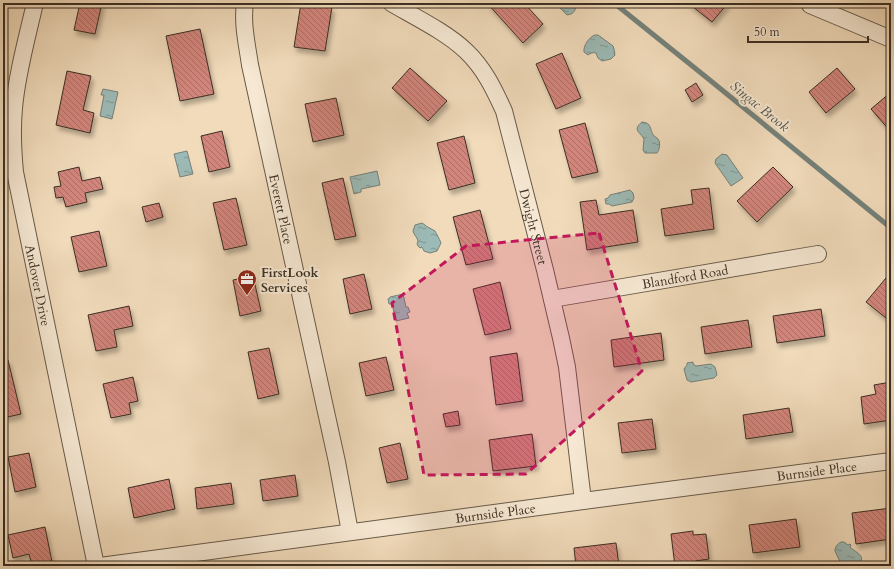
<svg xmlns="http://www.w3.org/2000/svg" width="894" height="569" viewBox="0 0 894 569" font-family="Cardo,serif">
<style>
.water{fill:url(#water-ripples);stroke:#75827b}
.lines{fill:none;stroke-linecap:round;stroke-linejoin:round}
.stream{stroke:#75827b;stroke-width:5}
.building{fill:url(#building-back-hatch);stroke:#3b2f23;filter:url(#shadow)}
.minor-casing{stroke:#685a49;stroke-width:18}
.minor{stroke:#f6e8d3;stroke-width:16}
.marked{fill:#c2185b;fill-opacity:0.2;stroke:#c2185b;stroke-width:3;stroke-dasharray:8 5;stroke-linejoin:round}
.labels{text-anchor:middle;stroke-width:4;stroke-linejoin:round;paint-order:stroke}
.street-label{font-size:13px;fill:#3b2f23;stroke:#f6e8d3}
.poi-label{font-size:13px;font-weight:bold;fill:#3b2f23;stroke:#f6e8d3;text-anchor:start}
.water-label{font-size:14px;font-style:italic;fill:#535248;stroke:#f6e8d3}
</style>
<defs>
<pattern id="water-ripples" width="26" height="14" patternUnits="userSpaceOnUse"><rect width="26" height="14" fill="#9cbab6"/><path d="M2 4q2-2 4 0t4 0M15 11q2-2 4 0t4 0" fill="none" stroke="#809894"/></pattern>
<pattern id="building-back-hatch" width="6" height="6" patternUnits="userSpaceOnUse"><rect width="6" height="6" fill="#d2857b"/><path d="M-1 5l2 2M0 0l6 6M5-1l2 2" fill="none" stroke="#ac6d64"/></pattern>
<filter id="shadow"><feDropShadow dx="2.5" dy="4.5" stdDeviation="2" flood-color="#0004"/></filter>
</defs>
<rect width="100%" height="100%" fill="#f1dbbb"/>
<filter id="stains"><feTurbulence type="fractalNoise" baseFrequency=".005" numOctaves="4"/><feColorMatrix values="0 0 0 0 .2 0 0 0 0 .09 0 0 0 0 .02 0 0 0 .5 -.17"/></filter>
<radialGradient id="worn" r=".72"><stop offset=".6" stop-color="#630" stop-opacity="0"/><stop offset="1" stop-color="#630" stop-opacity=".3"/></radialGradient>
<g class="water">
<path d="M555,3h18l3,3c-1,6 -3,8 -9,9z"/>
<path d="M595,35h3l15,11 1,3 1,6 -4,4 -9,2 -4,-3 -2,-5c-3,-1 -5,0 -8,2l-4,-3c-1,-6 5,-15 11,-17z"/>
<path d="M103,89l15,3 -6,27 -12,-3 4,-21h-3z"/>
<path d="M642,122c11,1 7,8 12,14 1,1 2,1 3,2 4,3 3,11 0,15h-12l-2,-3 1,-11c-4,-7 -12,-9 -2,-17z"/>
<path d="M187,151l6,23 -13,3 -6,-23z"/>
<path d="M722,154l5,1 16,23 -12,8 -16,-23 1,-4z"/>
<path d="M377,171l3,14 -19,4v3l-7,2 -4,-17z"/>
<path d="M630,190l3,3 1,5 -2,4 -20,4 -3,-2h-3l-1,-5 3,-1 2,-3z"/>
<path d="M422,223l3,2 1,1 9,5c2,4 4,7 6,12l-4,8 -7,2 -6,-2 -2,-4 -2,1 -2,-2 -1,-2 1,-3c-1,-4 -4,-6 -5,-10l2,-6z"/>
<path d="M403,294l3,13h2l2,5 -3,1 2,5 -13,3 -4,-17h-3l-1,-5 2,-1v-1z"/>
<path d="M693,362v2l3,2 15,-2 4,3 2,8 -3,3 -23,4 -4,-2 -3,-11 3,-4v-2z"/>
<path d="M841,542h3l4,3 2,-1 1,1 -1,2c7,7 16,7 9,19h-17l-7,-15c0,-4 2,-7 6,-9z"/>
</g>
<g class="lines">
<path class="stream" d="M614,3l92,74 185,151"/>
</g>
<g class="building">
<path d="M80,3h22l-7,31 -21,-4z"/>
<path d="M301,3l31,4 -7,44 -31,-4z"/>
<path d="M487,3h37l19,21 -20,19z"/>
<path d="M688,3h40l-16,19z"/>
<path d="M200,29l14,65 -34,7 -14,-65z"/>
<path d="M562,53l19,45 -25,11 -20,-45z"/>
<path d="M410,68l37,33 -19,20 -36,-33z"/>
<path d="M837,68l18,21 -29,24 -17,-21z"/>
<path d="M67,71l24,5 -8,34 11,3 -4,20 -34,-8z"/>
<path d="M696,83l7,12 -11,7 -7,-12z"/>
<path d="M891,92v40l-20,-23z"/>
<path d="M336,98l8,37 -31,7 -8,-38z"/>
<path d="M585,123l13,49 -26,6 -13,-48z"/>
<path d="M222,131l8,36 -21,5 -8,-36z"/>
<path d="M464,136l11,47 -26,7 -12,-47z"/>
<path d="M79,167l3,14 18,-4 3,12 -18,4 2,9 -21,5 -3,-10 -7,1 -2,-11 7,-1 -3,-14z"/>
<path d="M773,167l20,20 -36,35 -20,-21z"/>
<path d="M343,178l13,58 -21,4 -13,-57z"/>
<path d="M709,188l5,41 -49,7 -4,-27 32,-5 -2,-14z"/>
<path d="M236,198l11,47 -23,5 -11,-47z"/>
<path d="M596,200l3,15 34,-5 5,32 -51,8 -7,-48z"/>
<path d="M159,203l4,14 -17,5 -4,-15z"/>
<path d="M480,210l13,49 -27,6 -13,-48z"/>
<path d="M99,231l8,35 -28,6 -8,-35z"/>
<path d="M891,272v39l-5,7 -20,-16z"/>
<path d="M364,274l8,35 -22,5 -7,-35z"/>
<path d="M253,276l8,35 -21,5 -7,-36z"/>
<path d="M500,282l11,47 -26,6 -12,-46z"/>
<path d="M129,306l4,20 -19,4 3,17 -21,4 -8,-36z"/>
<path d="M821,309l4,27 -48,7 -4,-27z"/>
<path d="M748,320l4,27 -47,7 -4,-27z"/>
<path d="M661,333l3,27 -50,7 -3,-27z"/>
<path d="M269,348l10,46 -21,5 -10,-47z"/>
<path d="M517,353l6,48 -27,4 -6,-48z"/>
<path d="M386,357l8,33 -28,6 -7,-33z"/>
<path d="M3,360h5l13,54 -18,4z"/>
<path d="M133,377l5,24 -9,2 2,11 -20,4 -8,-34z"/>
<path d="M891,382v38l-27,4 -3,-27 15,-3 -2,-9z"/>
<path d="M789,408l4,24 -47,7 -3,-24z"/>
<path d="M458,411l2,14 -14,2 -3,-13z"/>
<path d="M652,419l4,30 -34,4 -4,-30z"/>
<path d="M532,434l4,32 -43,5 -4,-31z"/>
<path d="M400,443l8,36 -21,4 -8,-35z"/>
<path d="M29,453l7,34 -21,5 -7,-35z"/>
<path d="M295,475l3,21 -35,5 -3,-21z"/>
<path d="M169,479l6,30 -41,9 -6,-30z"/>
<path d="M231,483l3,21 -37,5 -2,-21z"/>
<path d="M891,508v31l-35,5 -4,-31z"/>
<path d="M796,519l4,28 -47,6 -4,-28z"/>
<path d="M45,527l7,35 -15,4h-5l-3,-12 -16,4 -5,-23z"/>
<path d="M693,531v4l13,-1 3,25 -14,2v5h-20l-4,-32z"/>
<path d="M616,543l3,23h-43l-2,-18z"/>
</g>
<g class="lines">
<g class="minor-casing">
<g id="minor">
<path id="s1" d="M35,3c-8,35 -18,70 -21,105 -2,21 -1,43 1,64l81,394"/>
<path id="s2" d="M245,3c-3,21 2,41 5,62l87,397 13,70"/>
<path id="s3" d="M391,3c24,14 55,29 75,48 18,17 28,38 38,60l41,159 16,68 6,29 16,134"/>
<path d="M810,5l81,34"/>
<path id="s4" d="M552,299l266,-45"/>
<path id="s5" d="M100,566l483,-65 308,-40"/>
</g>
</g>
<use href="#minor" class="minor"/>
</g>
<path class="marked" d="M599,233l43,138 -116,103 -102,1 -32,-172 74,-57z"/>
<defs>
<g id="office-pin" transform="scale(1)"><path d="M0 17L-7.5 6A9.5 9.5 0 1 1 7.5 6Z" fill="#8f2418" stroke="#f6e8d3"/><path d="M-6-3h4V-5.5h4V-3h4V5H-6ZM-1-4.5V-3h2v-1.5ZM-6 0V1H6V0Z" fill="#fff"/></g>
</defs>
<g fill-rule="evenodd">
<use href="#office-pin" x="247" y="279"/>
</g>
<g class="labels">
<g class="street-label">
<text dy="5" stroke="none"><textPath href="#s2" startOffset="210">Everett Place</textPath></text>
<text dy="5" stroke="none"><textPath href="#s3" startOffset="280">Dwight Street</textPath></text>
<text dy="5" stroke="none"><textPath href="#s4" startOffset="135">Blandford Road</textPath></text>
<text dy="5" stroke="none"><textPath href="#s1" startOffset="287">Andover Drive</textPath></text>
<text dy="5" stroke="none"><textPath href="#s5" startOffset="723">Burnside Place</textPath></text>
<text dy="5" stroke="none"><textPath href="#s5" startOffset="399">Burnside Place</textPath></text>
</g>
<g class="poi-label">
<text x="261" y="277">FirstLook<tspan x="261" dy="15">Services</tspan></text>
</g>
<g class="water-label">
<text transform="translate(760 106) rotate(39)" y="5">Singac Brook</text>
</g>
</g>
<rect width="894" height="569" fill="none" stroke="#f1dbbb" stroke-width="16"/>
<rect x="4" y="4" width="886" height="561" fill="none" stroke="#3b2f23" stroke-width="2"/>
<rect x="8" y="8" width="878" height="553" fill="none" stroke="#3b2f23"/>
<path d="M748 36v6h120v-6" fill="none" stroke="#3b2f23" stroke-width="2"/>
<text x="754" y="36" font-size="12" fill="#3b2f23" stroke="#f6e8d3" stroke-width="3" paint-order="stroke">50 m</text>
<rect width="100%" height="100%" filter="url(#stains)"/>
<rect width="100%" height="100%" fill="url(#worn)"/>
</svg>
